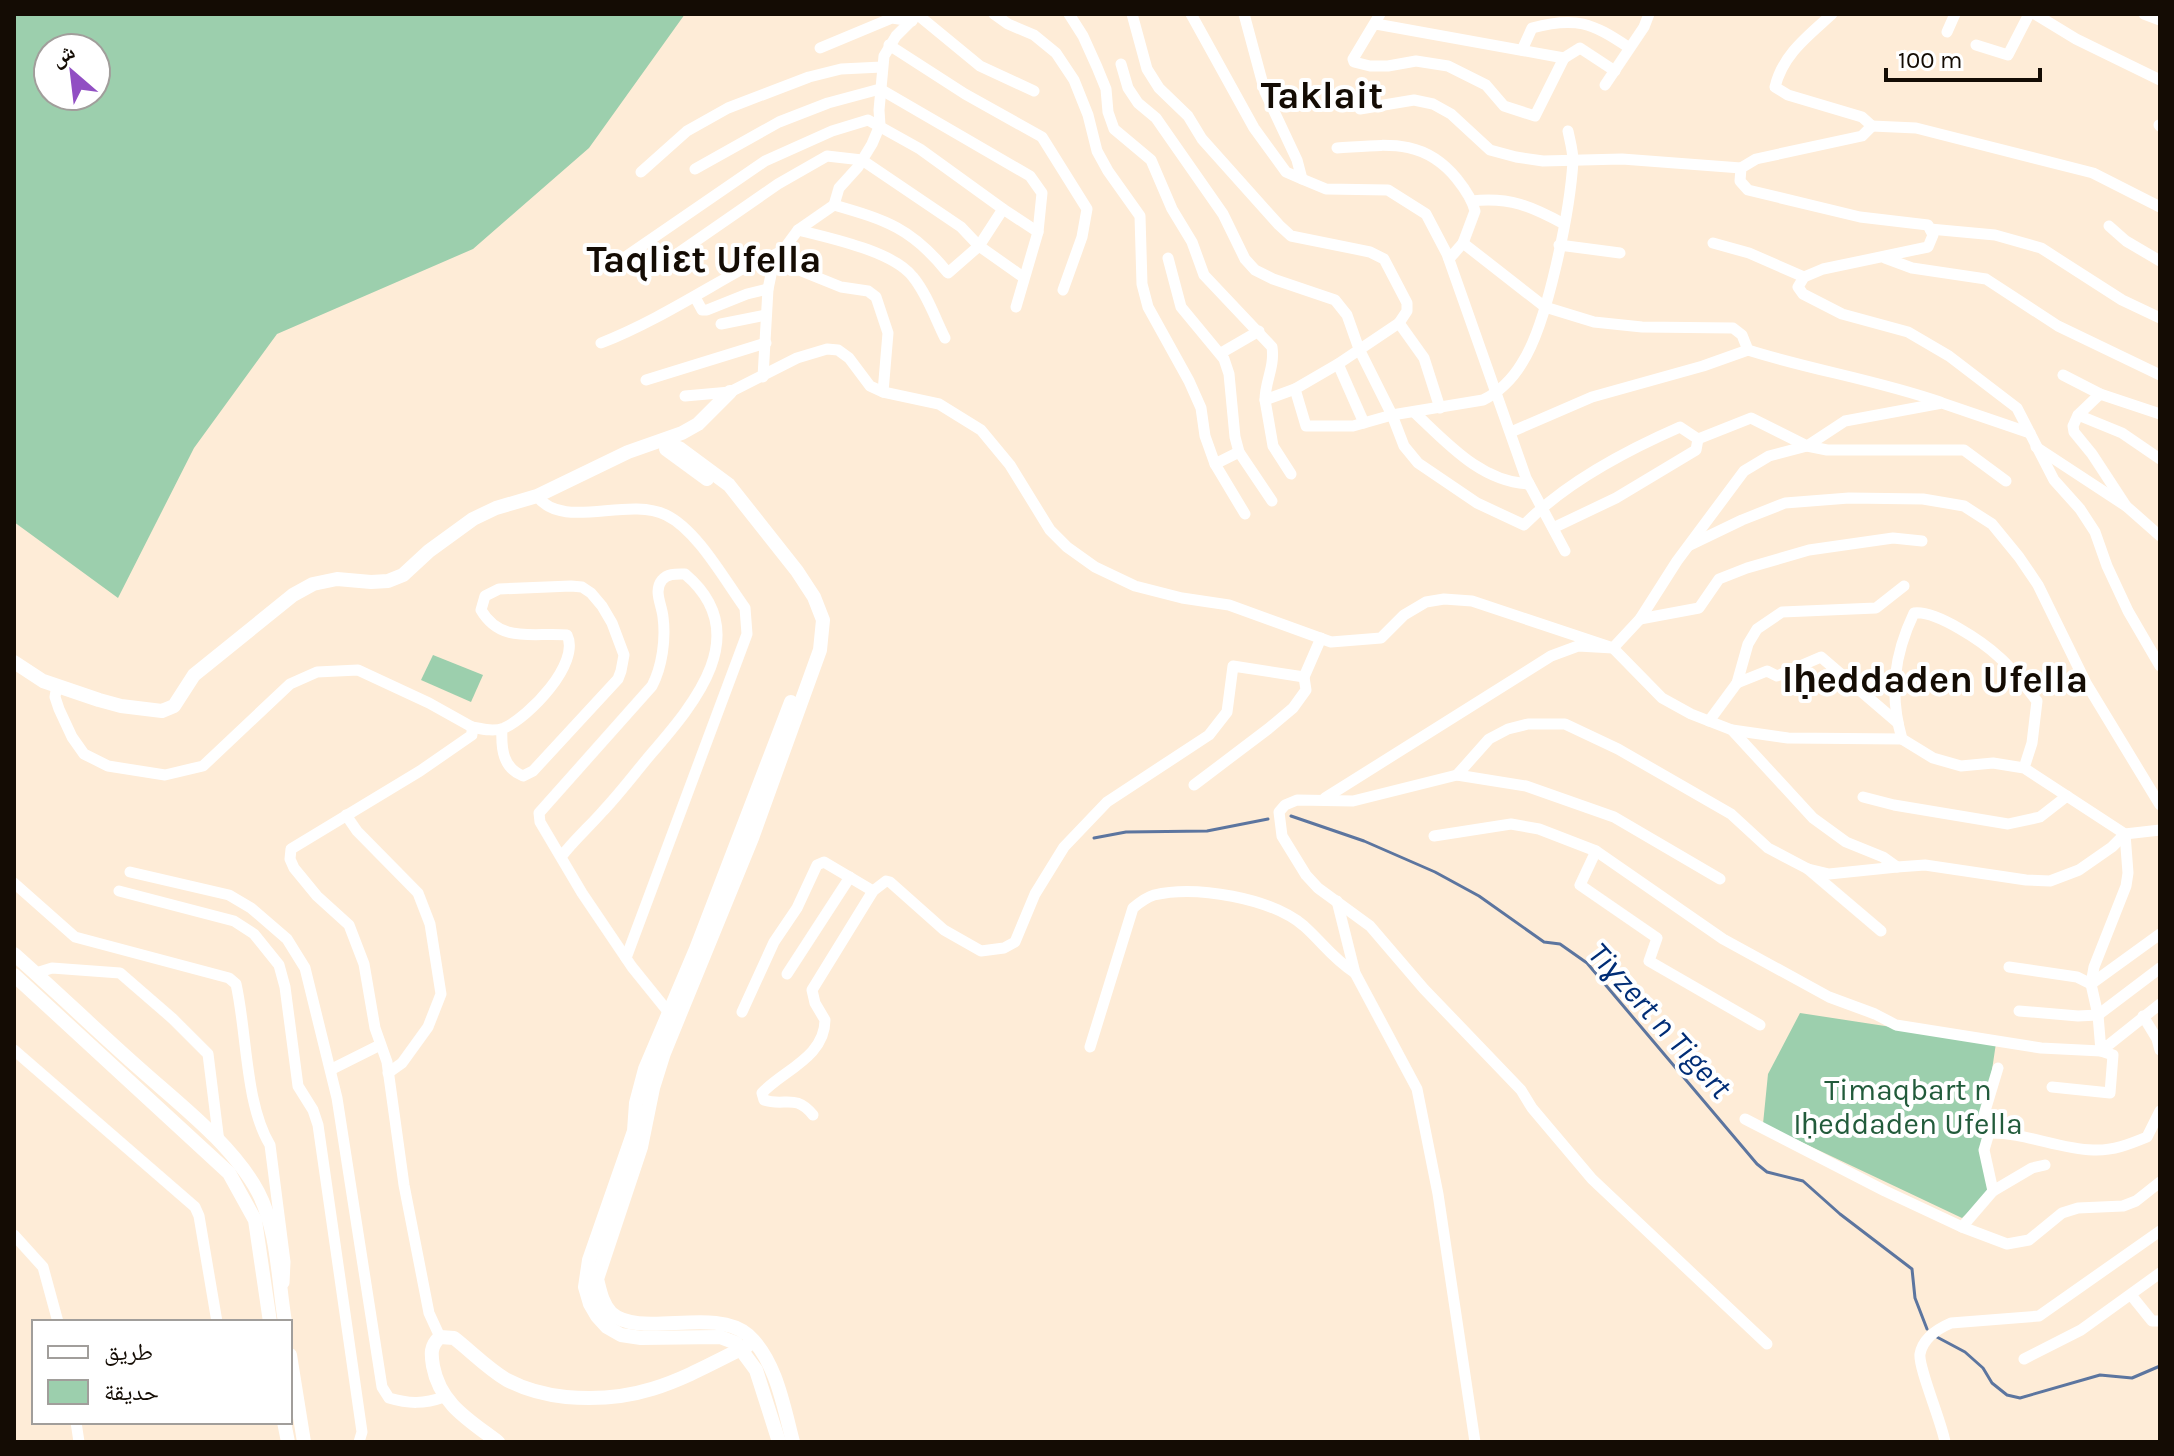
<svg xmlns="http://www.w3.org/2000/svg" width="2174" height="1456" viewBox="0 0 2174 1456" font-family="Karla,'Noto Naskh Arabic',sans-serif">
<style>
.green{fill:#9ccfad;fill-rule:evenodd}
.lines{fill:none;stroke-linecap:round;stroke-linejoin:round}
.stream{stroke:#5c759f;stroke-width:3}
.minor{stroke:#fff;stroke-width:11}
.tertiary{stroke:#fff;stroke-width:14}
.labels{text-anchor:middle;stroke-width:8;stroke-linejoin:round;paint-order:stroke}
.park-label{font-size:30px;fill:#225b3b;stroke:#fff}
.water-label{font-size:32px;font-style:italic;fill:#002d76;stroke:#fff}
.district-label{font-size:38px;font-weight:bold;fill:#140c04;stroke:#fff}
</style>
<rect width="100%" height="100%" fill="#feecd7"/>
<g class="green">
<path d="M14,14h671l-96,134 -116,101 -196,85 -83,114 -76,150 -104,-76zM48,48h48v48h-48z"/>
<path d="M433,655l50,20 -12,27 -50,-22z"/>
<path d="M1800,1013l196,30 -16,108 10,42 -28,25 -199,-94 5,-50z"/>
</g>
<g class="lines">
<g class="stream">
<path d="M1291,816l73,25 71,31 44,24 65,46 16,2 27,19 170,201 10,8 36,9 37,33 72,55 3,29 12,31"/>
<path d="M1094,838l32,-6 81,-1 61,-12"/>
<path d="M1935,1336l30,16 18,16 9,15 15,12 13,3 80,-23 32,3 28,-12"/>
</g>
<g class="minor">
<path d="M994,14l14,10 26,11 22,18 18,27 14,35 9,36 11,20 32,45 2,68 6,23 41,74 12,27 4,28 10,28 30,50"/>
<path d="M1069,14l14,22 14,31 9,22 2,23 6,17 37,31 21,49 20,33 12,33 68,72c3,20 -7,34 -7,53l30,-11"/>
<path d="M1132,14l15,55 12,19 29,28 14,23 77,86 12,11 79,16 14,7 23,44v8l-8,12 -61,41 -43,25 11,37h47l39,-11 91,-15c16,-8 30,-22 39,-37 26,-40 48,-153 51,-202 0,-10 -3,-20 -5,-30"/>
<path d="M1191,14l63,114 32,44 16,7 -5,-19 -32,-68 -21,-78"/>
<path d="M1832,14c-24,22 -49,40 -57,73l13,8 74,22 10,9 -10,10 -106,23 -15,9 -1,13 8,9 112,27 68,8 5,10 -5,12 -105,22 -19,8 -6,10 5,7 39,20 66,18 41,24 68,52 37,72 26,29 15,23 12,34 21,45 32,55"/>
<path d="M2035,14l41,25 84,41"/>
<path d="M2144,14l16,6"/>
<path d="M918,15l62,51 54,25"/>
<path d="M1376,24l188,34 -29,58 -31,-10 -18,-21 -38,-19 -32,-5 -28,5h-18l-16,-4 -1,-3 27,-45"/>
<path d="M1947,32l8,-18"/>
<path d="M889,45l76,49 77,43 45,72 -5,28 -19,53"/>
<path d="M1976,45l32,10 21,-41"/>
<path d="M820,48l72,-30 20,3"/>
<path d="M1522,50l10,-22c44,-12 60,-5 96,19"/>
<path d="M1564,58l16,-10 35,23"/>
<path d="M1121,64l7,24 10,15 18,15 67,96 22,45 10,11 18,9 62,21 12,15 12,34 33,66 12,31 14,17 59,40 47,22c42,-43 101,-74 156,-98l18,12 53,-21 56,28 20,4h137l42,31"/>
<path d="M1605,85l39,-58 5,-13"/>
<path d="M1360,109l54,-9 19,4 18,10 39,36 26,7 27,4 79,-2 119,9"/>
<path d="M2159,125l1,1"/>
<path d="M1872,126l44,2 177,45 67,34"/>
<path d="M1337,148c48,-3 86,-11 120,31 8,10 15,20 18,32l-12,32 -14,16"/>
<path d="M695,169l84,-47 49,-19 52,-14 150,87 12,17 -4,39 -22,75"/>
<path d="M641,172l46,-41 41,-23 81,-31 32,-8 41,-2"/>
<path d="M1302,179l24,10 62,1 38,24 21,40 79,224 39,73"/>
<path d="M1472,201c38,-4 59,5 92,23"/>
<path d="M1003,209l35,23"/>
<path d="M2109,226l17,15 34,20"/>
<path d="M1930,229l65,6 46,13 81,52 38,18"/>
<path d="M798,230c31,8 95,21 115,47 14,17 22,41 32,61"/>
<path d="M1463,243l82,64 49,15 48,5 91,1 9,7 6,15 -45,16 -111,31 -81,35"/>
<path d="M1713,243l36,10 55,24"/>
<path d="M1559,245l61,8"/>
<path d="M1168,258l13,49 43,52 5,15 6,63 4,15 33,49"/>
<path d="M1885,258l27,10 74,11 72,47 102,49"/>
<path d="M618,262l147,-101 67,-30 36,-11 52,29 83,60 -24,37 -31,27c-36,-45 -62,-53 -114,-68"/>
<path d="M664,263l114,-79 49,-28 35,4 99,67 18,19 44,31"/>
<path d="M695,297l7,13h5l40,-16 21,-5"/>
<path d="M1399,323l25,35 16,50"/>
<path d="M721,324l45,-9"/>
<path d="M601,343c51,-20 96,-49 143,-75 13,-8 28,-9 40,-19"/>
<path d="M1748,350c63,20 129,30 192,52"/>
<path d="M1221,353l38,-22"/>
<path d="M1338,364l26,59"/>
<path d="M2063,375l37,19"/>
<path d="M763,377l5,-88 7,-33"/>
<path d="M646,380l120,-37"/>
<path d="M883,392l5,-59 -12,-36 -8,-6 -27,-4 -57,-23v-15l14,-19 36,-25 5,-17 19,-21 14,-23 8,-19 -1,-15 5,-54 12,-20 22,-22"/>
<path d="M685,396l45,-4 67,-34 30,-9 11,1 11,8 21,28 13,6 56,12 42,26 29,35 40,65 17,17 28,20 40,19 47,12 47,7 102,37 50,-4 23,-23 22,-13 18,-3 28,2 141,47 49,50 29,16 41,16 81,88 33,24 37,15 14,10 28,-2 101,15 24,1 29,-11 33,-23 13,-13 35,-4"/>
<path d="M1265,400l8,46 18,28"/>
<path d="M1414,412c33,31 67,70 115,72"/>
<path d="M2078,415l44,18 38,26"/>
<path d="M2036,447l90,59 34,30"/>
<path d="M1215,464l24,-12"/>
<path d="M537,496c25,35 90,0 129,19 31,15 58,64 79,93l2,26 -121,324"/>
<path d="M2126,506l-34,-52 -18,-22 -1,-6 5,-11 22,-21 60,20"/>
<path d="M1553,528l63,-30 80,-48 2,-11"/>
<path d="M1690,545l52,-25 43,-17 64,-5 74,1 41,7 28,18 27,33 19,28 48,98 74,122"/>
<path d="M1640,619l59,-11 20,-29 28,-11 62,-18 84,-12 29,3"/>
<path d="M57,685l-2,12 4,12 13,28 12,17 24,12 57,9 38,-9 87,-82 27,-12 41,-2 71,33 43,24v8l-52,36 -129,78 -1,10 4,9 23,28 32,29 15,39 11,64 12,34 17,123 25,128 11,24"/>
<path d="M1709,721l28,-38"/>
<path d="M1898,723l-77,-66 -44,19 -10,-5 -30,12 11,-39 9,-15 25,-17 94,-4 28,-22"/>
<path d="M472,727c10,2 22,5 32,1 25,-11 77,-65 63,-93 -34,-3 -66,9 -86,-25l4,-14 14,-7 72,-3 11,1 9,6 11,13 10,17 12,32 -3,16 -3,8 -85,92 -10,5c-20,-8 -22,-27 -21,-47"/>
<path d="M1732,730l56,8 114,1"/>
<path d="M2024,768l-31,-5 -32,3 -28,-8 -31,-19c-13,-45 -8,-84 12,-126 22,-3 69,29 85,44 15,13 26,29 38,44l-5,42 -8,25 101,66 3,39 -2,13 -32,81 -3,17 7,31 3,36 59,-47"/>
<path d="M1457,775l32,-36 19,-10 20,-5h37l53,25 113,65 37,34 40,21 21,5 68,-7"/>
<path d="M1194,785l74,-56 25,-21 13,-18 -2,-13"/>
<path d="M1863,797l31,8 114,19 32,-7 27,-21"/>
<path d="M1325,798l226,-142 27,-10 35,2 27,-29 37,-58 67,-90 25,-15 38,-10 38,-25 97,-18 88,30"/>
<path d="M346,815l11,16 61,62 12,31 11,70 -13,33 -26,36 -14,10"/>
<path d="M1434,836l77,-12 28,5 57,22 127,88 106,58 46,17 21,11 145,23 60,3 12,4 -3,38 -58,-6"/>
<path d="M1596,851l-16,34 77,53 -8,23 111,64"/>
<path d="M561,857c13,-17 28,-30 42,-46 17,-18 32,-38 48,-57 44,-51 104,-121 34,-180 -8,0 -17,-1 -23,6 -9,11 0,25 1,37 3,22 -1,50 -11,69l-113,127 1,9 42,71 50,74 42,52"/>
<path d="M1808,869l73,62"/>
<path d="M130,872l99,23 22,13 36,31 18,29 32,130 45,289 7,11c20,6 35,6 55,-1"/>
<path d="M1720,879l-106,-62 -88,-31 -69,-11 -104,26 -56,-1 -12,5 -6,7 3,24 24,39 12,13 52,38 54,63 97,101 11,18 60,71 175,165"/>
<path d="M14,883l61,54 154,41 7,6c11,48 9,120 34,161l15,117 -1,21"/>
<path d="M119,891l115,30 20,13 25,31 6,22 13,99 15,24 5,15 44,307 -3,10"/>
<path d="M1337,901l18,72 62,116 21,105 37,248"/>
<path d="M2009,967l68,10 14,7 69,-50"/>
<path d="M36,973l16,-5 68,5 53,46 35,35 11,88"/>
<path d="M787,974l63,-97"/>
<path d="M2019,1011l59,5 20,-1 62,-47"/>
<path d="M742,1012l32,-70 23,-34 20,-43 7,-3 49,29"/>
<path d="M2143,1016l14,23 3,11"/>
<path d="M1090,1047l43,-139c6,-5 14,-11 21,-13 42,-10 117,3 150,31 20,18 27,31 51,47"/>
<path d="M14,1050l181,157 4,9 18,106"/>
<path d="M332,1069l48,-24"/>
<path d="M813,1115c-18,-22 -28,-8 -49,-15l-2,-7c20,-22 63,-36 63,-73l-10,-17 -3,-13 61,-99 13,-10 4,1 54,48 37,21 23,-3 11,-6 20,-48 29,-47 43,-45 102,-67 18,-23 6,-46 71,11 17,-39"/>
<path d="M1745,1119l140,72 77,36 45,17 22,-4 33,-27 16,-5 45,-2 13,-5 24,-19"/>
<path d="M1989,1133c35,-1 69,16 104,17 20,1 37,-6 54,-13l13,-26"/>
<path d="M1993,1191l39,-23 13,-3"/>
<path d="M1962,1227l31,-36 -9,-41 5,-17 -7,-12 16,-53"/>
<path d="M14,1235l29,32 15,55"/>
<path d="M2131,1295l21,26h8"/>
<path d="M2024,1359l57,-29 79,-57"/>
<path d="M76,1422l3,20"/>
<path d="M1945,1442c-3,-19 -27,-75 -25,-88 3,-16 17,-25 31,-31l88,-7 121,-85"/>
</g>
<g class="tertiary">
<path d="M662,442l17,6 50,37 68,86 17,26 9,23 -3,30 -68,188 -88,215 -11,35 -12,59 -44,132c3,12 5,24 14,34 28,26 104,-7 137,22 28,25 36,73 45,107"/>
<path d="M666,449l41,30"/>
<path d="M14,662l29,19 56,19 22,6 41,5 12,-5 20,-31 99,-80 20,-11 24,-5 34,3 17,-1 15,-6 26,-24 44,-32 23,-11 41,-12 91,-44 54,-19 16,-9 32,-32"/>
<path d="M14,954c43,38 83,77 126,115 39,35 93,76 118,123 20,38 20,88 27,130"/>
<path d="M14,975l215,198 26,47 15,102"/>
<path d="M290,1355l14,87"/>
<path d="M284,1422l4,20"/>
<path d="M498,1442c-29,-22 -58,-38 -65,-76 -2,-12 -3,-20 7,-29l14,1c18,14 33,30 53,42 19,10 39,15 59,17 75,7 117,-19 181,-51"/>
<path d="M779,1442l-23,-72 -20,-27 -16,-6 -79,1 -20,-3 -14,-8 -10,-11 -7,-12 -5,-17 4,-27 45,-129 2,-28 9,-34 51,-120 95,-247"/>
</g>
</g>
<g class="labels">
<g class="park-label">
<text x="1908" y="1100">Timaqbart n<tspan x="1908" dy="34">Iḥeddaden Ufella</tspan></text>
</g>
<g class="water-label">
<text transform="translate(1660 1020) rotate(48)" y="11">Tiɣzert n Tigert</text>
</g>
<g class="district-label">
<text x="1322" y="108">Taklait</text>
<text x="704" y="272">Taqliɛt Ufella</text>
<text x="1935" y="692">Iḥeddaden Ufella</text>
</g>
</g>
<rect width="2174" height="1456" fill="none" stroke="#140c04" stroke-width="32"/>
<rect x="32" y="1320" width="260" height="104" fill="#ffffff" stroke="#a19e9b" stroke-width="2"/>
<rect x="48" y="1346" width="40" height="12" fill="#ffffff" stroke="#a19e9b" stroke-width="2"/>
<text x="104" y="1360" font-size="24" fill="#140c04">طريق</text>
<rect x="48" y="1380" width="40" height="24" fill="#9ccfad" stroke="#a19e9b" stroke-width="2"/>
<text x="104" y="1400" font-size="24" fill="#140c04">حديقة</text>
<g transform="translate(72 72) rotate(332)"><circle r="38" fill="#ffffff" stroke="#a19e9b" stroke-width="2"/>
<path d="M0-6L14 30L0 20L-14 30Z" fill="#914fc3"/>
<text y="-12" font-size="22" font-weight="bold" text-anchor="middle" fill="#140c04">ش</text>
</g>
<path d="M1886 68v12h154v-12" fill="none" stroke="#140c04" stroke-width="4"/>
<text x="1898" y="68" font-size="24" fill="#140c04" stroke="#ffffff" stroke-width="6" paint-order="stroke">100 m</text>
</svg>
